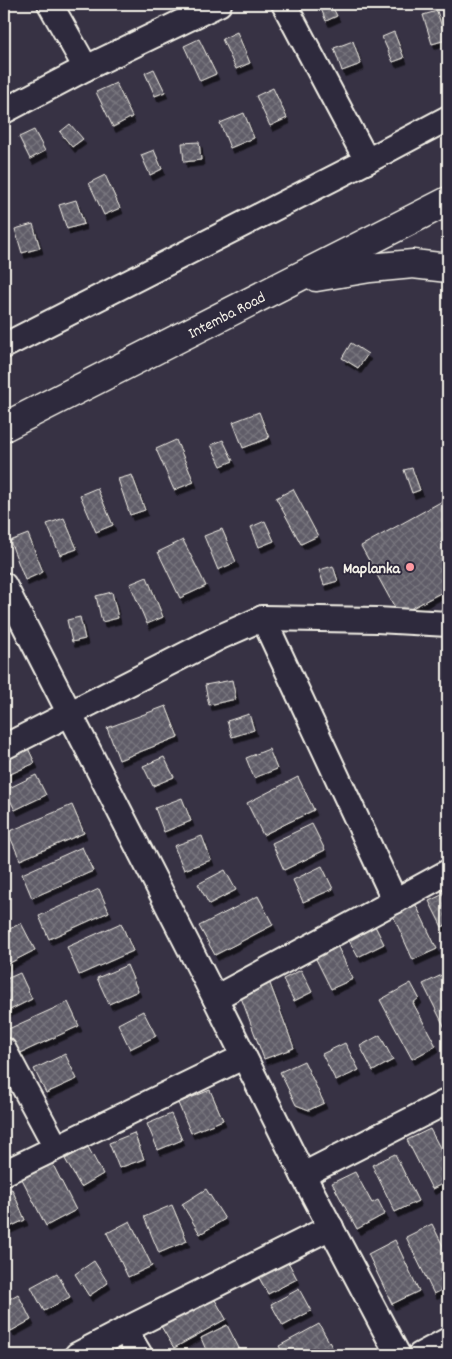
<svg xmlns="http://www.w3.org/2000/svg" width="452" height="1359" viewBox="0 0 452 1359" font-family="Dekko,sans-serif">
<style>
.building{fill:url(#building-cross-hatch);stroke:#f4f1e8;filter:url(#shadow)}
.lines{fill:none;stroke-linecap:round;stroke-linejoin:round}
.street-casing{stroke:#f4f1e8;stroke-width:28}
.secondary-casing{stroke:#f4f1e8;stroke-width:31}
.street{stroke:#2f2a3d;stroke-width:24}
.secondary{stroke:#2f2a3d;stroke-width:28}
.poi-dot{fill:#ff9aa2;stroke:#2f2a3d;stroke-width:2}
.labels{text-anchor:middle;stroke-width:4;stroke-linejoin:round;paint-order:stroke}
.street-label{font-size:16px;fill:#f4f1e8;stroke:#2f2a3d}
.poi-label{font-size:16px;font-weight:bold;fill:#f4f1e8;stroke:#2f2a3d;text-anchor:end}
</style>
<defs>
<pattern id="building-cross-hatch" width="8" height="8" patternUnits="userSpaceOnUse" patternTransform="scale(1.25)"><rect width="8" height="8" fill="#5f5c67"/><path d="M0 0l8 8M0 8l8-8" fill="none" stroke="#77747d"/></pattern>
<filter id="shadow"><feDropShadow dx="3" dy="5.5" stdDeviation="0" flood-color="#0009"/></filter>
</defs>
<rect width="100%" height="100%" fill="#373244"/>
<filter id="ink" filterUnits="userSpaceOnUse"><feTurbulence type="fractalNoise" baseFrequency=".02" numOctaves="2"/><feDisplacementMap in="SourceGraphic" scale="10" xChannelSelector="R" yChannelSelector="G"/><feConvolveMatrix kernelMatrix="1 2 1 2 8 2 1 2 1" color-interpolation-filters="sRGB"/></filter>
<g filter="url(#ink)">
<g class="building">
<path d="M319,4h12l6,12 -11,5z"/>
<path d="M437,11l9,29 -14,4 -9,-29z"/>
<path d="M237,32l13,31 -14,6 -14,-30z"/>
<path d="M394,32l10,26 -11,4 -11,-25z"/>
<path d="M199,39l17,35 -16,7 -16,-35z"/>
<path d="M353,41l8,23 -19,7 -8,-23z"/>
<path d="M154,69l11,23 -10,4 -10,-23z"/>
<path d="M116,83l16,34 -19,10 -17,-35z"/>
<path d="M273,88l14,30 -17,8 -14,-30z"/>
<path d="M244,113l10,25 -24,10 -10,-25z"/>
<path d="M70,124l13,15 -11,8 -12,-15z"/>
<path d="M34,130l11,21 -15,8 -11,-22z"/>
<path d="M199,142l2,18 -17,2 -2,-19z"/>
<path d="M154,150l8,19 -12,6 -9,-20z"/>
<path d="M105,175l15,33 -16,7 -15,-32z"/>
<path d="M76,200l8,24 -17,5 -8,-24z"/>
<path d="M33,224l7,24 -18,5 -7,-24z"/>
<path d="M351,343l17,11 -10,14 -16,-10z"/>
<path d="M259,412l10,26 -26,10 -10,-26z"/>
<path d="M176,440l18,42 -20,8 -18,-41z"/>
<path d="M223,440l10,21 -12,5 -10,-21z"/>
<path d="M412,468l8,22 -8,3 -8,-23z"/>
<path d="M132,475l13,35 -15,5 -12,-36z"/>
<path d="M97,488l16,37 -17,7 -16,-37z"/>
<path d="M293,489l25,47 -17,8 -25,-46z"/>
<path d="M448,498v91l-49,26 -38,-69z"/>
<path d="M64,518l13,31 -17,6 -13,-31z"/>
<path d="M265,521l9,20 -15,6 -8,-20z"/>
<path d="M222,529l14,33 -18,8 -14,-34z"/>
<path d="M28,534l15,38 -18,8 -15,-39z"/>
<path d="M183,540l23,46 -26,12 -22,-46z"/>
<path d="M333,566l5,15 -14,4 -5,-15z"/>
<path d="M147,577l16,40 -16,7 -17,-40z"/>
<path d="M112,592l6,26 -16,4 -6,-26z"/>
<path d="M80,617l5,22 -13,3 -5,-22z"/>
<path d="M232,680l4,19 -27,6 -4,-20z"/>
<path d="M166,706l12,31 -59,23 -12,-32z"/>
<path d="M249,714l5,16 -22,7 -5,-16z"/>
<path d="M26,744l9,19 -31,14v-23z"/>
<path d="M269,749l8,20 -23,9 -8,-20z"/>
<path d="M164,757l10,20 -21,9 -10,-20z"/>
<path d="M36,775l10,20 -31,15 -10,-20z"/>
<path d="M298,777l16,33 -51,25 -16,-32z"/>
<path d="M182,798l9,23 -27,11 -9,-24z"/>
<path d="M72,805l12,28 -64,27 -12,-28z"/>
<path d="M312,824l13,26 -41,20 -12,-27z"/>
<path d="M202,836l9,24 -27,10 -10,-24z"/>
<path d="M82,847l11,24 -61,27 -10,-24z"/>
<path d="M322,866l11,23 -30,13 -10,-22z"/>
<path d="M225,870l11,20 -27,14 -11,-20z"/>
<path d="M99,889l10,23 -60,27 -10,-23z"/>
<path d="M448,892v32l-6,3 -13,-26z"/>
<path d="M258,896l15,29 -58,30 -16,-29z"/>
<path d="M414,901l23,48 -24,11 -22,-49z"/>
<path d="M372,920l12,24 -26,13 -13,-24z"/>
<path d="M21,923l14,27 -31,16v-34z"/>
<path d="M121,923l12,28 -54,24 -12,-28z"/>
<path d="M334,939l19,40 -22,10 -20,-40z"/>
<path d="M127,965l11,26 -29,13 -12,-26z"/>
<path d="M301,970l11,22 -18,9 -11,-22z"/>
<path d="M448,972v62l-25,-50z"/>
<path d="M20,973l12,26 -28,14v-33z"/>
<path d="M269,981l25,67 -30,11 -25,-67z"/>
<path d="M411,983l8,15 -6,5 23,43 -24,13 -32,-59z"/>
<path d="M68,1002l11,24 -67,31 -8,-17v-9z"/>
<path d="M143,1011l13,25 -26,13 -12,-25z"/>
<path d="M380,1035l13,25 -20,11 -13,-25z"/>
<path d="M345,1043l14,27 -23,11 -14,-27z"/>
<path d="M65,1054l12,25 -31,14 -12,-24z"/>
<path d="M304,1061l20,42 -15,7 -13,-5 -16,-33z"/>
<path d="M210,1090l13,30 -32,13 -13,-30z"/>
<path d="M171,1114l11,26 -24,10 -11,-26z"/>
<path d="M430,1129l18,34v18l-16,8 -25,-49z"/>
<path d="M134,1133l10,26 -25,9 -10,-25z"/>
<path d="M88,1147l15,27 -22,13 -16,-28z"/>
<path d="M395,1154l23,47 -23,11 -23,-47z"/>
<path d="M49,1157l27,53 -30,16 -27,-53z"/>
<path d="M355,1172l17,31 6,-3 7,14 -28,15 -25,-46z"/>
<path d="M12,1189l13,31 -20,9 -1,-3v-33z"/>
<path d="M206,1189l19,30 -25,15 -18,-30z"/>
<path d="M172,1205l15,36 -28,12 -15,-36z"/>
<path d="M130,1221l22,45 -24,11 -21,-44z"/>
<path d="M432,1224l16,32v31l-14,7 -28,-57z"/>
<path d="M395,1240l24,51 -27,13 -24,-50z"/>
<path d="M285,1256l12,23 -29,15 -12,-22z"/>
<path d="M94,1261l14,22 -19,13 -14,-22z"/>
<path d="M57,1273l13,24 -26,14 -13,-24z"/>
<path d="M299,1289l12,22 -28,15 -12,-22z"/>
<path d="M211,1293l15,26 -52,29 -15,-25z"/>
<path d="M18,1294l13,26 -20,11 -7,-13v-16z"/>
<path d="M319,1324l13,23 -14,8h-34l-5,-9z"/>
<path d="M227,1325l14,27 -6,3h-40l11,-5 -5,-12z"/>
</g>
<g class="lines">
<g class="street-casing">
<g id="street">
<path d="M50,4l36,64"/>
<path d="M284,4l83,157"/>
<path d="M4,111l82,-43 133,-64"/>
<path d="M4,346l363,-185 81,-43"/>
<path d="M4,585l211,413 88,177 95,180"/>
<path d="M263,618l132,283 53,-29"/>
<path d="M4,747l216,-110 43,-19 114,2 71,4"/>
<path d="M215,998l180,-97"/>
<path d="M4,1050l52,97"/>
<path d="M4,1173l239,-116"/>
<path d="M303,1175l145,-74"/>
<path d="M125,1330l15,25"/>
<path d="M77,1355l48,-25 206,-103"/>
<path d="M420,1355l28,-15"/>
</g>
</g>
<g class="secondary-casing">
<g id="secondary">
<path d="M316,277l54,-9 43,-4 35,4"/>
<path d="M4,427l444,-226"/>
</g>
</g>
<use href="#street" class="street"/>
<use href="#secondary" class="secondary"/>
</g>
</g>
<circle class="poi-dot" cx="410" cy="567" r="5"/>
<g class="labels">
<g class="street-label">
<text transform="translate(226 314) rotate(-27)" y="6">Intemba Road</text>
</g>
<g class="poi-label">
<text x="400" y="573">Maplanka</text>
</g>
</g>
<rect width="452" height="1359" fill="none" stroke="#2f2a3d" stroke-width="20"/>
<rect x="10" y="10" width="432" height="1339" fill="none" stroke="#f4f1e8" stroke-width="2" filter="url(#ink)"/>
</svg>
